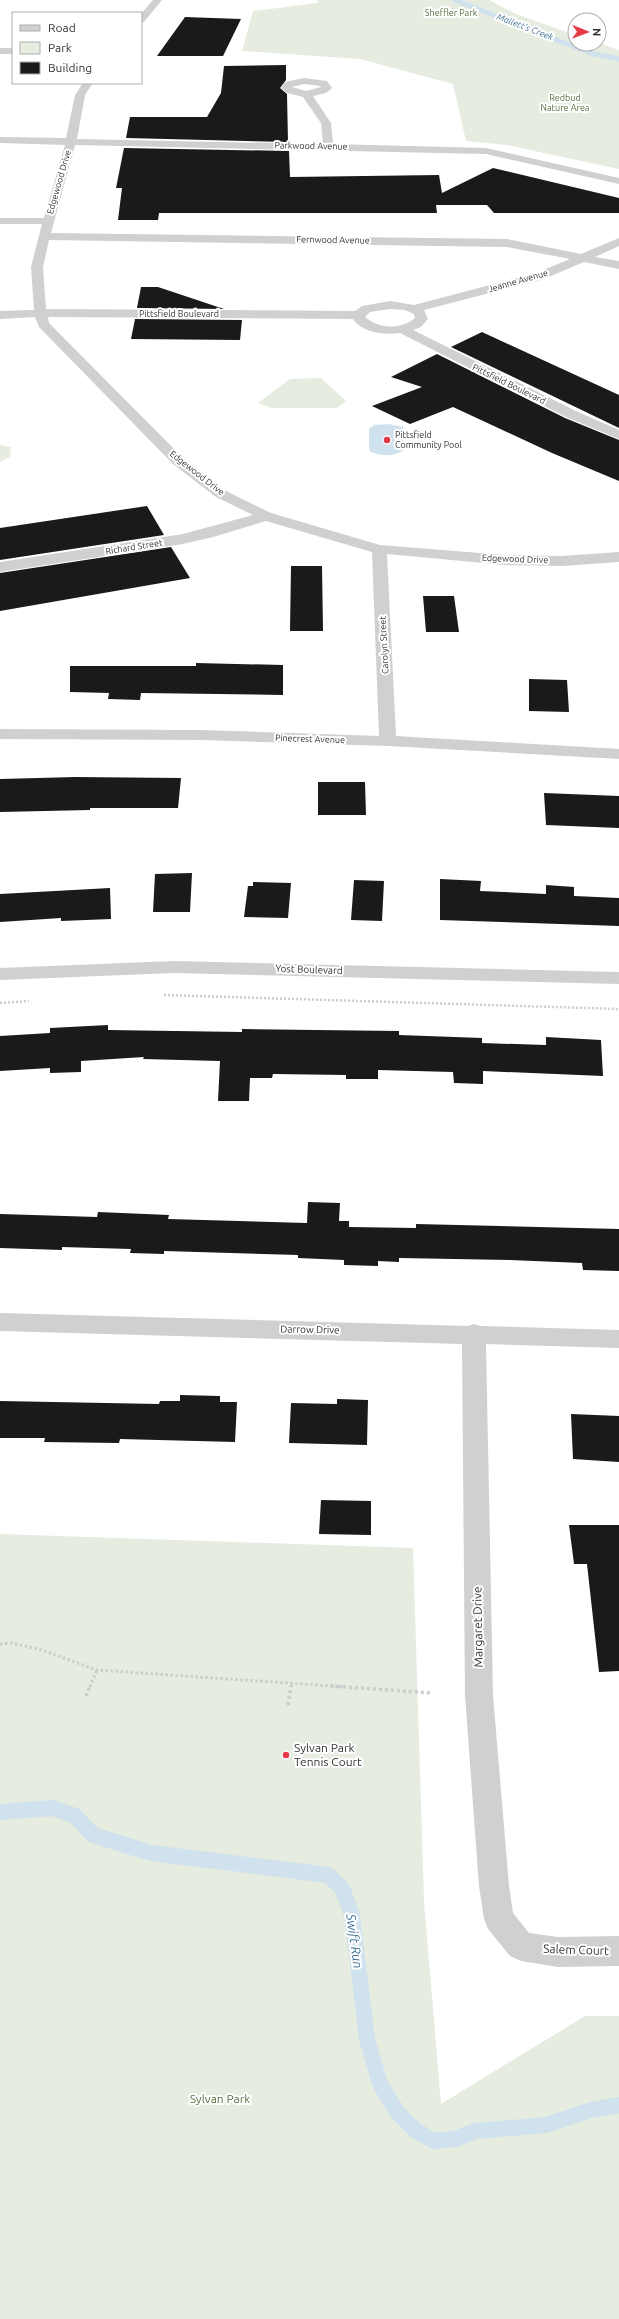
<svg xmlns="http://www.w3.org/2000/svg" width="619" height="2319" viewBox="0 0 619 2319" font-family="Ubuntu,sans-serif">
<style>
.green{fill:#e6ecdf}
.water{fill:#cfe2ee}
.lines{fill:none;stroke-linecap:round;stroke-linejoin:round}
.stream-far1{stroke:#cfe2ee;stroke-width:5}
.stream{stroke:#cfe2ee;stroke-width:16}
.building{fill:#1a1a1a}
.path-far2{stroke:#cdcdcd;stroke-width:2.5;stroke-dasharray:2 2;stroke-linecap:butt}
.path-far1{stroke:#cdcdcd;stroke-width:3;stroke-dasharray:2.5 2.5;stroke-linecap:butt}
.path{stroke:#cdcdcd;stroke-width:3.5;stroke-dasharray:3 3;stroke-linecap:butt}
.minor{fill:#d0d0d0;fill-rule:evenodd}
.poi-dot{fill:#e63946;stroke:#fff;stroke-width:1.5}
.labels{text-anchor:middle;stroke-width:4;stroke-linejoin:round;paint-order:stroke}
.far-park-label{font-size:9px;fill:#56703f;stroke:#fff}
.far-water-label{font-size:9px;font-style:italic;fill:#3f7597;stroke:#fff}
.far-street-label{font-size:9px;fill:#333;stroke:#fff}
.far-poi-label{font-size:9px;fill:#333;stroke:#fff;text-anchor:start}
.street-label{font-size:10px;fill:#333;stroke:#fff}
.near-street-label{font-size:12px;fill:#333;stroke:#fff}
.near-poi-label{font-size:12px;fill:#333;stroke:#fff;text-anchor:start}
.near-park-label{font-size:12px;fill:#56703f;stroke:#fff}
.near-water-label{font-size:13px;font-style:italic;fill:#3f7597;stroke:#fff}
</style>
<rect width="100%" height="100%" fill="#fff"/>
<g class="green">
<path d="M317,0h172l27,14 59,21v9l24,-1 20,7v119l-112,-24 -41,-4 -13,-57 -93,-25 -118,-8 11,-40 65,-8z"/>
<path d="M321,378l25,23 -9,7h-65l-14,-5 32,-24z"/>
<path d="M0,445l11,2 -1,10 -10,5z"/>
<path d="M0,1534l413,14 11,354 17,202 144,-88h34v303h-619z"/>
</g>
<path class="water" d="M389,424l14,3 1,23c-10,7 -22,6 -33,2l-2,-3v-20l5,-4z"/>
<g class="lines">
<path class="stream-far1" d="M455,0l135,53 29,6"/>
<path class="stream" d="M0,1812l53,-4 22,8 18,19 58,18 177,22 14,13 10,27 15,124 13,45 18,29 17,17 19,11 21,-2 20,-8 71,-6 45,-15 28,-5"/>
</g>
<g class="building">
<path d="M185,17l56,2 -18,37h-66z"/>
<path d="M286,65v15l-6,8 7,6 1,48 -162,-4 4,-21h77l14,-24 3,-27z"/>
<path d="M124,148l165,3 1,26 149,-2 3,18 51,-25 126,30v15h-125l-7,-8h-51l1,8h-278l-1,7h-40l4,-32h-6z"/>
<path d="M141,287h17l66,22 -87,-1z"/>
<path d="M135,319l107,1 -2,20 -109,-1z"/>
<path d="M482,332l137,63v33l-168,-81z"/>
<path d="M437,354l128,64 54,22v41l-67,-28 -99,-46 -43,17 -38,-18 50,-19 -31,-10z"/>
<path d="M147,506l17,29 -164,25v-32z"/>
<path d="M171,547l19,31 -190,33v-38z"/>
<path d="M291,566h31l1,65h-33z"/>
<path d="M423,596h31l5,36h-33z"/>
<path d="M196,663l87,2v30l-142,-2 -1,7 -32,-1 1,-6 -39,-1v-26h126z"/>
<path d="M529,679l38,1 2,32 -40,-1z"/>
<path d="M76,777l105,1 -3,30h-88v2l-90,2v-33z"/>
<path d="M318,782h47l1,33h-48z"/>
<path d="M544,793l75,3v32l-73,-3z"/>
<path d="M192,873l-2,39h-37l2,-38z"/>
<path d="M440,879l41,2 -1,10 66,3v-9l28,2v9l45,2v28l-179,-6z"/>
<path d="M354,880l30,1 -2,40 -31,-1z"/>
<path d="M253,882l38,1 -3,35 -44,-1 4,-31h5z"/>
<path d="M110,888l1,31 -50,2v-3l-61,4v-28z"/>
<path d="M108,1025v5l134,2v-3l157,2v4l83,3v5l64,2v-8l55,3 2,36 -120,-5v13l-29,-1 -1,-11 -75,-2v9h-32v-4l-73,-1 -1,4h-22l-1,23h-31l2,-40 -77,-2 1,-2 -63,4v11l-31,1v-5l-50,3v-35l50,-3v-5z"/>
<path d="M308,1202l32,1 -1,18h10v6l67,1v-4l203,5v42l-36,-1 -1,-7 -72,-3 -111,-2v4l-21,-1v5l-34,-1v-5l-46,-2v-3l-134,-4v3l-34,-1 1,-4 -69,-2v3l-62,-2v-34l97,3 1,-5 71,3 -1,4 139,4z"/>
<path d="M180,1395l40,1v6h17l-2,40 -115,-3 -1,4 -75,-1 1,-4h-45v-37l159,3 1,-3h20z"/>
<path d="M337,1399l31,1 -1,45 -78,-2 2,-40 46,1z"/>
<path d="M571,1414l48,2v46l-46,-3z"/>
<path d="M321,1500l50,1v34l-52,-1z"/>
<path d="M569,1525h50v146l-20,1 -12,-108h-13z"/>
</g>
<g class="lines">
<g class="path-far2">
<path d="M164,995l455,14"/>
<path d="M0,1003l29,-2"/>
</g>
<g class="path-far1">
<path d="M0,1644l11,-1 28,6 58,21 249,17"/>
<path d="M90,1687l7,-17"/>
<path d="M291,1687l1,-4"/>
</g>
<g class="path">
<path d="M331,1686l101,7"/>
<path d="M86,1696l4,-10"/>
<path d="M288,1705l3,-19"/>
</g>
<g class="minor">
<path d="M153,0h9l-18,22 -3,1v-9z"/>
<rect x="0" y="48" width="13" height="6"/>
<path d="M304,78l23,3 5,7 -6,5 -13,3 18,27 2,21 153,4 133,30v6l-133,-30 -411,-9 -24,88 456,6 74,15 38,-16v8l-24,11 24,4v8l-35,-7 -40,17 -120,31 4,9 -7,8 -8,3 163,81 43,19v9l-53,-22 -166,-84c-15,2 -38,0 -47,-14l-305,-2 1,6 134,135 43,33 45,22 109,32 125,10 57,1 57,-4v10l-57,4 -57,-1 -118,-11 9,182 223,13v10l-231,-13 -187,-6 -201,-1v-10l201,1 178,6 -7,-184 -106,-31 -53,16 -30,7 -183,28v-10l183,-28 70,-19 -37,-18 -43,-33 -134,-137 -4,-10 -35,2v-8l34,-1 -3,-43 11,-43h-42v-6h44l21,-73 -65,-2v-6l66,1 9,-43 8,-12h10l-8,12 -8,44 246,5 -2,-21 -18,-26 -16,-4 -6,-5 4,-6zM304,84l16,2 1,1 -15,4 -14,-4zM49,240l458,7 63,12 -34,14 -122,32 -24,-4 -28,5 -7,5 -309,-2 -3,-42zM390,309l15,1 9,4 1,4c-14,12 -36,11 -50,-1l5,-5z"/>
<path d="M174,961l445,11v12l-445,-11 -174,7v-12z"/>
<path d="M0,1313l468,13 6,-2 7,2 138,4v18l-133,-4 7,351 16,191 4,27 16,20 29,4 61,-1v30l-61,1 -37,-6 -11,-5 -22,-27 -4,-10 -5,-33 -14,-191 -3,-351 -462,-13z"/>
</g>
</g>
<g class="poi-dot">
<circle cx="387" cy="440" r="4"/>
<circle cx="286" cy="1755" r="4"/>
</g>
<g class="labels">
<g class="far-park-label">
<text x="451" y="16">Sheffler Park</text>
<text x="565" y="101">Redbud<tspan x="565" dy="10">Nature Area</tspan></text>
</g>
<g class="far-water-label">
<text transform="translate(525 27) rotate(21)" y="3">Mallett's Creek</text>
</g>
<g class="far-street-label">
<text transform="translate(311 146) rotate(1)" y="3">Parkwood Avenue</text>
<text transform="translate(59 182) rotate(-74)" y="3">Edgewood Drive</text>
<text transform="translate(333 240) rotate(1)" y="3">Fernwood Avenue</text>
<text transform="translate(518 281) rotate(-16)" y="3">Jeanne Avenue</text>
<text x="179" y="317">Pittsfield Boulevard</text>
<text transform="translate(509 384) rotate(26)" y="3">Pittsfield Boulevard</text>
<text transform="translate(197 473) rotate(38)" y="3">Edgewood Drive</text>
<text transform="translate(134 547) rotate(-9)" y="3">Richard Street</text>
<text transform="translate(515 559) rotate(2)" y="3">Edgewood Drive</text>
<text transform="translate(384 645) rotate(-93)" y="3">Carolyn Street</text>
<text transform="translate(310 739) rotate(2)" y="3">Pinecrest Avenue</text>
</g>
<g class="far-poi-label">
<text x="395" y="438">Pittsfield<tspan x="395" dy="10">Community Pool</tspan></text>
</g>
<g class="street-label">
<text transform="translate(309 969) rotate(2)" y="4">Yost Boulevard</text>
<text transform="translate(310 1329) rotate(1)" y="4">Darrow Drive</text>
</g>
<g class="near-street-label">
<text transform="translate(478 1627) rotate(-91)" y="4">Margaret Drive</text>
<text transform="translate(576 1950) rotate(2)" y="4">Salem Court</text>
</g>
<g class="near-poi-label">
<text x="294" y="1752">Sylvan Park<tspan x="294" dy="14">Tennis Court</tspan></text>
</g>
<g class="near-park-label">
<text x="220" y="2103">Sylvan Park</text>
</g>
<g class="near-water-label">
<text transform="translate(355 1941) rotate(82)" y="5">Swift Run</text>
</g>
</g>
<rect x="12" y="12" width="130" height="72" fill="#ffffff" stroke="#adadad"/>
<rect x="20" y="25" width="20" height="6" fill="#d0d0d0" stroke="#adadad"/>
<text x="48" y="32" font-size="12" fill="#333333">Road</text>
<rect x="20" y="42" width="20" height="12" fill="#e6ecdf" stroke="#adadad"/>
<text x="48" y="52" font-size="12" fill="#333333">Park</text>
<rect x="20" y="62" width="20" height="12" fill="#1a1a1a" stroke="#adadad"/>
<text x="48" y="72" font-size="12" fill="#333333">Building</text>
<g transform="translate(587 32) rotate(91)"><circle r="19" fill="#ffffff" stroke="#adadad"/>
<path d="M0-3L7 15L0 10L-7 15Z" fill="#e63946"/>
<text y="-6" font-size="11" font-weight="bold" text-anchor="middle" fill="#333333">N</text>
</g>
</svg>
